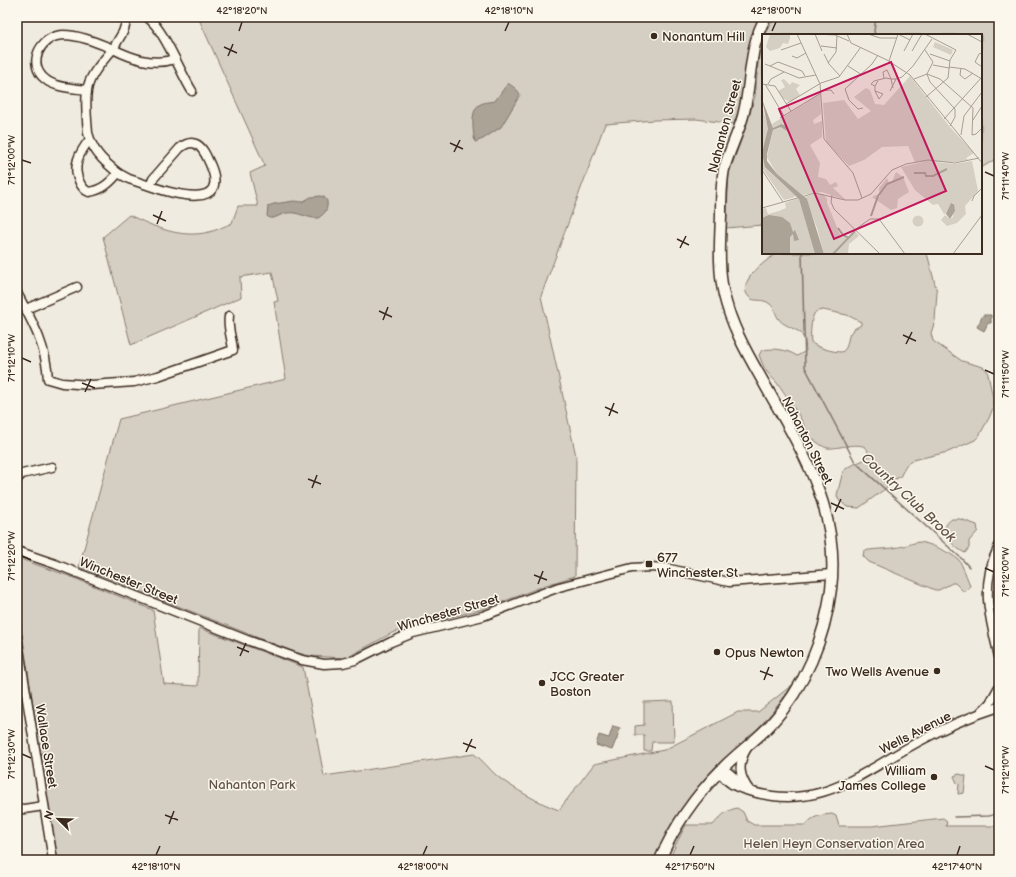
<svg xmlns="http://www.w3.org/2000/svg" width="1016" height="877" viewBox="0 0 1016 877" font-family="'Balsamiq Sans',sans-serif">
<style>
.green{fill:#d5cec3;stroke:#887c70;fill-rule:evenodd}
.water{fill:#aca397;stroke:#7f7367}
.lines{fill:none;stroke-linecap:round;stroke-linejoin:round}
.stream{stroke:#7f7367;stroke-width:1.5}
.minor-casing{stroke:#3b2a1e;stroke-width:11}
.major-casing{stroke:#3b2a1e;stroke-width:13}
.minor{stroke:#fbf7ec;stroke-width:8}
.major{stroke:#fbf7ec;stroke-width:10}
.ticks{fill:none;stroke:#3b2a1e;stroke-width:1.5}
.poi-dot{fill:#3b2a1e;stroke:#fbf7ec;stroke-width:1.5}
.labels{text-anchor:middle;stroke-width:3;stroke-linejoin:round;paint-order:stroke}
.poi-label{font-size:13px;fill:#3b2a1e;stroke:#fbf7ec;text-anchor:start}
.street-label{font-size:13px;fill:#3b2a1e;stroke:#fbf7ec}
.park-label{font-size:13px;fill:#625347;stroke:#fbf7ec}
.water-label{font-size:14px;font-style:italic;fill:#635448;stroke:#fbf7ec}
.inset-river{fill:none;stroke:#aca397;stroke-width:2}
.inset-road{fill:none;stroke:#a89e92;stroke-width:1}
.view{fill:#c2185b;fill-opacity:0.15;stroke:#c2185b;stroke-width:2}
.inset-edge{fill:none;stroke:#3b2a1e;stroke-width:2}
.neatline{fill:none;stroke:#3b2a1e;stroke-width:1.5}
.ticks-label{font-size:10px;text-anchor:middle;fill:#3b2a1e}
</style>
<rect width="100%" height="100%" fill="#f0ebe0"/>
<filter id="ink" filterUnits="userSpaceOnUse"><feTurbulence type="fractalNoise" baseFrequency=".025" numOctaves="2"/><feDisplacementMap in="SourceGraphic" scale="8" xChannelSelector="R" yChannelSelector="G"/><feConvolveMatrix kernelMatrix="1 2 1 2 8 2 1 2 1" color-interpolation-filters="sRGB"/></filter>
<g filter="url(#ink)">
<g class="green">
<path d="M198,17h562c-11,19 -11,39 -14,61 -3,16 -7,31 -12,46l-38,-5 -41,1 -50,4 -64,172 35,160 -1,120 -29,9 -41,16 -25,9 -59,14 -29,9 -46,25 -36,-2 -16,-4 -215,-85 40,-148 167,-40 -12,-77 4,-1 -6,-29 -32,5 1,20 -110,48 -28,-108 26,-22c26,12 51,24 80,17 8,-2 16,-6 23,-9l6,-17h20l-8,-33 15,-7z"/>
<path d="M775,17h224v140l-18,11v-133h-217z"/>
<path d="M763,38v187l-37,3 3,-55 16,-44 10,-33 4,-42z"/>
<path d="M777,253h150l10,39 -2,29 -4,12 2,8 29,20 21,6 4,3 6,28v10l-4,10 -10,18 -4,4 -27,12 -35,8 -7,5 -6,12 -7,3 -8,9 -26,19 -12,-1 -9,-8 -1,-4 6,-24 7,-5 16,-7c10,-22 -25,-11 -34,-11 -4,1 -8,-1 -11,-3 -15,-9 -16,-21 -25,-34 -6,-9 -13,-19 -19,-28 -3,-4 -7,-7 -10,-11 -4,-5 -6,-12 -8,-17l3,-5c13,-2 24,-1 35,6l9,-5 -1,-10 -4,-8c-7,-5 -19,-8 -23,-15 -3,-5 -3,-10 -8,-14 -7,-6 -16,-2 -20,-6 -17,-15 17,-38 27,-45zM823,310l24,5 14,7v3c-3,2 -7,3 -9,6 -6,6 -2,16 -10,21 -9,0 -25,-4 -31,-10 -1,-7 0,-22 3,-28 1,-3 5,-3 9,-4z"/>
<path d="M952,519h8l17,6 1,6 -9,10v7l-4,5c-12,-6 -30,-23 -13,-34z"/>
<path d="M918,542c10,0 33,11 41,18 2,2 10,22 11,26l-3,4 -3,2 -9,-9h-3l-13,7h-4l-66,-28 -6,-6 1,-5c7,-2 21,-2 29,-3 9,-1 17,-4 25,-6z"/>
<path d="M17,558l52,18 84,34 11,74 34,2 1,-58 104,39 21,109 150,-22c9,6 15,15 23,22 15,12 44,28 62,34l35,-46 70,-14 74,-38h20l34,-27c-12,19 -26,36 -43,52 -10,10 -22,18 -32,28 -27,28 -47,59 -61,95h-599l-40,-259z"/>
<path d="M673,701l1,41h-22l-1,9h-7v-16h-9v-9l9,-1v-23z"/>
<path d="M959,774l7,2 -2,17 -6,1 1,-10 -2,-1 -3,-7z"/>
<path d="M737,808l6,4 4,9 7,4h52c6,-9 15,-10 26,-11l4,2 3,10h33l71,-8 4,3 -1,5h53v34h-330l8,-18 9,-17h27c7,-8 13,-15 24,-17z"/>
</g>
<g class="water">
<path d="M508,83c5,4 10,6 12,12l-19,32 -18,12 -8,3c-2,-9 -5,-32 4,-37 4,-3 11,-3 16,-4z"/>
<path d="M320,196l4,1 3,4c1,8 -2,13 -9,17 -11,1 -20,-7 -31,-5 -7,1 -11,6 -18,5l-2,-2 1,-10 6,-2 20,-3 8,1 9,-5z"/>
<path d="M983,315h8v8h-3l-4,8 -7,-4z"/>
<path d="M613,726l7,2 -3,10v2h-1l-4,10 -16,-5 3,-10 10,3z"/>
</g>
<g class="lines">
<g class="stream">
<path d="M875,35l-1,-4 2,-14"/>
<path d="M802,253l3,114 50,95 107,97 7,8"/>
<path d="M954,817l35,-1 10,-3"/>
</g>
<g class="minor-casing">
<g id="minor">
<path d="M147,17c17,12 33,55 45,74"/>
<path d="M87,90c-13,-2 -32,-2 -42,-11 -18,-14 -6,-43 18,-44 17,0 35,8 50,14l10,-17 5,-15"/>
<path d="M90,139c5,15 16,24 28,34 -8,10 -16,17 -29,19 -5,-2 -7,-5 -9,-9 -9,-17 0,-31 10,-44l-2,-6c-1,-14 -3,-28 -1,-42 2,-16 16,-30 26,-42 20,10 41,17 62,10"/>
<path d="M118,173l11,6 21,7 3,-7 27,-31c5,-4 10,-7 16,-4 8,4 11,14 14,20 21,47 -37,30 -60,22"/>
<path d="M17,293c16,30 29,52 31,86l14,4 30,2 42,-3 24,-6 75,-26c-1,-12 -6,-22 -4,-34"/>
<path d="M26,309l51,-22"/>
<path d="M17,479l5,-5 30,-7"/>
<path d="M999,546c-20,40 -9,71 0,111"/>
<path d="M17,551l38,13 192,76 55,20 22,4 19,-1 12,-3 36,-18 22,-9 70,-17 76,-29 73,-19 18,-1 15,1 64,14 103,-8"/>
<path d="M17,637l36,223"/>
<path d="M981,712l9,-9 9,-16"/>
<path d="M747,748c-10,16 -8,29 3,43"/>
<path d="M720,771c6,12 16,16 29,20 71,21 110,-17 169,-49 25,-14 53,-26 81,-35"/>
<path d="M720,771l9,2 16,14"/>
<path d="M17,810l27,-4"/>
</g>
</g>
<g class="major-casing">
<path id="major" d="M660,860c14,-34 37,-66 63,-92 15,-16 34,-28 48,-44 34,-37 54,-86 60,-135 10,-83 -33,-144 -71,-213 -15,-26 -29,-52 -36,-81 -6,-26 -4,-53 -3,-79 0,-16 0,-32 3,-47 5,-18 14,-35 19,-53 9,-33 5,-70 23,-99"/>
</g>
<use href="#minor" class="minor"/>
<use href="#major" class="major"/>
</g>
</g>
<path class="ticks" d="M239,31l3,-9M505,31l4,-9M772,31l4,-9M224,47l13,6M228,56l5,-12M450,143l13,6M454,152l6,-12M22,160l9,3M985,172l9,4M153,215l13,6M157,224l5,-13M677,239l12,6M680,248l6,-12M379,311l13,6M383,320l5,-13M903,335l13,6M906,344l6,-12M22,358l9,4M985,370l9,4M82,383l13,5M85,392l6,-13M605,407l13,6M609,416l5,-13M308,479l13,5M312,488l5,-13M831,503l13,6M835,512l6,-13M22,556l9,4M985,568l9,4M534,575l13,5M538,584l5,-13M237,647l12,5M240,656l6,-13M760,671l13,5M764,680l5,-13M463,743l13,5M466,752l6,-13M22,754l9,4M985,766l9,4M165,815l13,5M169,824l5,-13M156,855l4,-9M423,855l4,-9M690,855l4,-9M957,855l3,-9"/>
<g class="poi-dot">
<circle cx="654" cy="36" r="4"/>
<rect x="645" y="560" width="8" height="8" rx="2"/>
<circle cx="717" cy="652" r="4"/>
<circle cx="937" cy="671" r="4"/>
<circle cx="542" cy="683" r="4"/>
<circle cx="934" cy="777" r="4"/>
</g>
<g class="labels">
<g class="poi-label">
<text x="662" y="41">Nonantum Hill</text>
<text x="657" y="562">677<tspan x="657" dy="15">Winchester St</tspan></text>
<text x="725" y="657">Opus Newton</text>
<text x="929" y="676" text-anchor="end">Two Wells Avenue</text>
<text x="550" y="681">JCC Greater<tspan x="550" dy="15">Boston</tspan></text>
<text x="926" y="775" text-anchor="end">William<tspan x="926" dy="15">James College</tspan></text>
</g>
<g class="street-label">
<text transform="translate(724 126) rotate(-75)" y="5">Nahanton Street</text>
<text transform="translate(808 440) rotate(63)" y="5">Nahanton Street</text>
<text transform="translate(129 580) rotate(22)" y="5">Winchester Street</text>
<text transform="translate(448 612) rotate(-16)" y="5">Winchester Street</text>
<text transform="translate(915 732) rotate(-27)" y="5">Wells Avenue</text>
<text transform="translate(47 746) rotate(81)" y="5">Wallace Street</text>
</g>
<g class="park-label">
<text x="252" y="789">Nahanton Park</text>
<text x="834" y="848">Helen Heyn Conservation Area</text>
</g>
<g class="water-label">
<text transform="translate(909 497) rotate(43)" y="5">Country Club Brook</text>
</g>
</g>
<g transform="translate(762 34)">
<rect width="220" height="220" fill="#f0ebe0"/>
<path d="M8,0h20v4l-2,6 -5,-1 -3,5 -10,3 -4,-4zM173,8l18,8 -2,5 -18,-8zM148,42l39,50 25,27 -8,5 2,2 -12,2h-41l-7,-16 -26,1 -18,13 -15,6 -23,-24 -3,-39 21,-3 14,19 13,-8 -17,-14 12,-9 4,2 5,14 9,1zM22,45l6,6 2,-3 8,3 -4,4 4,6 -10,7 -6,-3 -6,-8 7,-4 -4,-7zM58,60l1,20 -8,6 1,4 8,-3v16l-12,8 10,18 -2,14 8,2 4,6 6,-3 2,4 -5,2 13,12 -24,-8 -20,3 -25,-21 -10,-17 6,-27 7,-2v-4l-7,4 -1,-4zM0,72l7,25 -6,20 7,21 26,24 -4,2 -8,2 -22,-32zM165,127l27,3 18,-3 6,30 -13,15 1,8 -9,9 -10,3 -6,-6 4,-5 5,4 3,-2 1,-14h-3l-3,10 -4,1 -6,-10 -5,1 -18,-15 -14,-23zM134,138l7,5 6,15 -11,7 -1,9 -6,2 -19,-13 4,-2 4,2 -1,-9 8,-10 2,5 3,-1zM51,160h10l4,5v4l14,34 8,-1 6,-5 4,5 -10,8 -1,10h-24l-7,-26 -12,-31zM37,164l16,56h-53v-45l4,-1 2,6 11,-3 7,-3 -1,-5zM150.5 187a5.5 5.5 0 1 1 11 0a5.5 5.5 0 1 1-11 0Z" fill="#d5cec3"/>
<path d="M0,65l11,29 8,-4 5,2 1,5 -6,-4 -8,3 -6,24v7l10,13 30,25 17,55h-9l-16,-55 -34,-32 -3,-14 6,-24zM189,169l3,1 1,7 -5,8 -4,-5zM7,181l13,2 8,6 3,9 2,-2 4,10 -5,1 -1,-7 -3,3v17h-28v-36z" fill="#aca397"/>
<path class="inset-river" d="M152,139h11l1,3h7l14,-7M109,182l7,-20 9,-12 17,-7M76,194l5,7 6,3M71,220l22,-23"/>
<path class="inset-road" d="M35,0l23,50 4,55 29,34 9,25M53,0l20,1 14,6M53,0l7,17M85,0l4,9 36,17 23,15 72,88M106,0l12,4h17M136,0l12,6M163,0l31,16 -6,10 -2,18 -22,19M205,0l15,8M59,12l16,2M19,16l20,-7M163,16l8,12 -6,12 3,8 25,27v8l-5,9M142,17l9,-17M150,17l10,-17M220,19l-3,1 -4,8 7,5M62,20l5,10 11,12M168,20l20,7M30,22l5,2 9,-5M127,27l9,-27M66,29l8,-11 1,-16M3,30l34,14 17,-3M171,31l16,3M8,32l8,-4 24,9 3,5M86,32l14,9M187,33l16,2 17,10M199,34l-1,7 5,4 8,-6M122,44l-1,-6 4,-2 4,9h5l-6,12M134,45l6,-2 11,-11 19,-27M152,45l13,-5 13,5 33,29 -1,27 4,-1 6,-6M116,47l-3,5 -4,-2 3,-3 12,-3 5,1 2,9M0,50l13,2 16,25M3,50l19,32M6,50l3,-5 13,-7M113,52v5l8,3 -4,5 -4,-8M59,57l10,-1 3,4M24,70l35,-21 18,-6 22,-30M101,74l-5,1 -9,-9 -4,-11 27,-25 6,-9M18,84l41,-25M182,85l38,-42M211,86l9,-14M199,101l3,-19 18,-24M0,136l21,32M70,161l-1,7 3,7 46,45M210,167l2,-5 8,-8M0,174l53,-15 30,7h13l13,-6 21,-24 14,-6 22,-4 27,3 24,-5M94,195l14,-10h9l26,35M191,220l29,-39"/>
<path class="view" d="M129,28l55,129 -112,48 -55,-130z"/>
<rect width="220" height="220" class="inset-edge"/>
</g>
<rect width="1016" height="877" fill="none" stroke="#fbf7ec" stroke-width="44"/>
<g transform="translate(58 819) rotate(293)" stroke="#fbf7ec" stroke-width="3" paint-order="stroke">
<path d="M0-3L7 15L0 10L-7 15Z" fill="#3b2a1e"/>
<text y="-6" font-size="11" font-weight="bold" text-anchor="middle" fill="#3b2a1e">N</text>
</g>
<rect x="22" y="22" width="972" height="833" class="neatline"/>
<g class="ticks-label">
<text x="242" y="14">42°18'20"N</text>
<text x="509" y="14">42°18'10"N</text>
<text x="776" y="14">42°18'00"N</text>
<text transform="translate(11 160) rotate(-90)" y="4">71°12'00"W</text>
<text transform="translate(1005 176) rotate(-90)" y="4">71°11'40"W</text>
<text transform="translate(11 358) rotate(-90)" y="4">71°12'10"W</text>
<text transform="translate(1005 374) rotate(-90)" y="4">71°11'50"W</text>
<text transform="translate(11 556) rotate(-90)" y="4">71°12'20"W</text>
<text transform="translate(1005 572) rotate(-90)" y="4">71°12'00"W</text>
<text transform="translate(11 754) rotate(-90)" y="4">71°12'30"W</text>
<text transform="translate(1005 770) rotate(-90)" y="4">71°12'10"W</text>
<text x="156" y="870">42°18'10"N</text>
<text x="423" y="870">42°18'00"N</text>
<text x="690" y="870">42°17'50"N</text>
<text x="957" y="870">42°17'40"N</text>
</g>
</svg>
